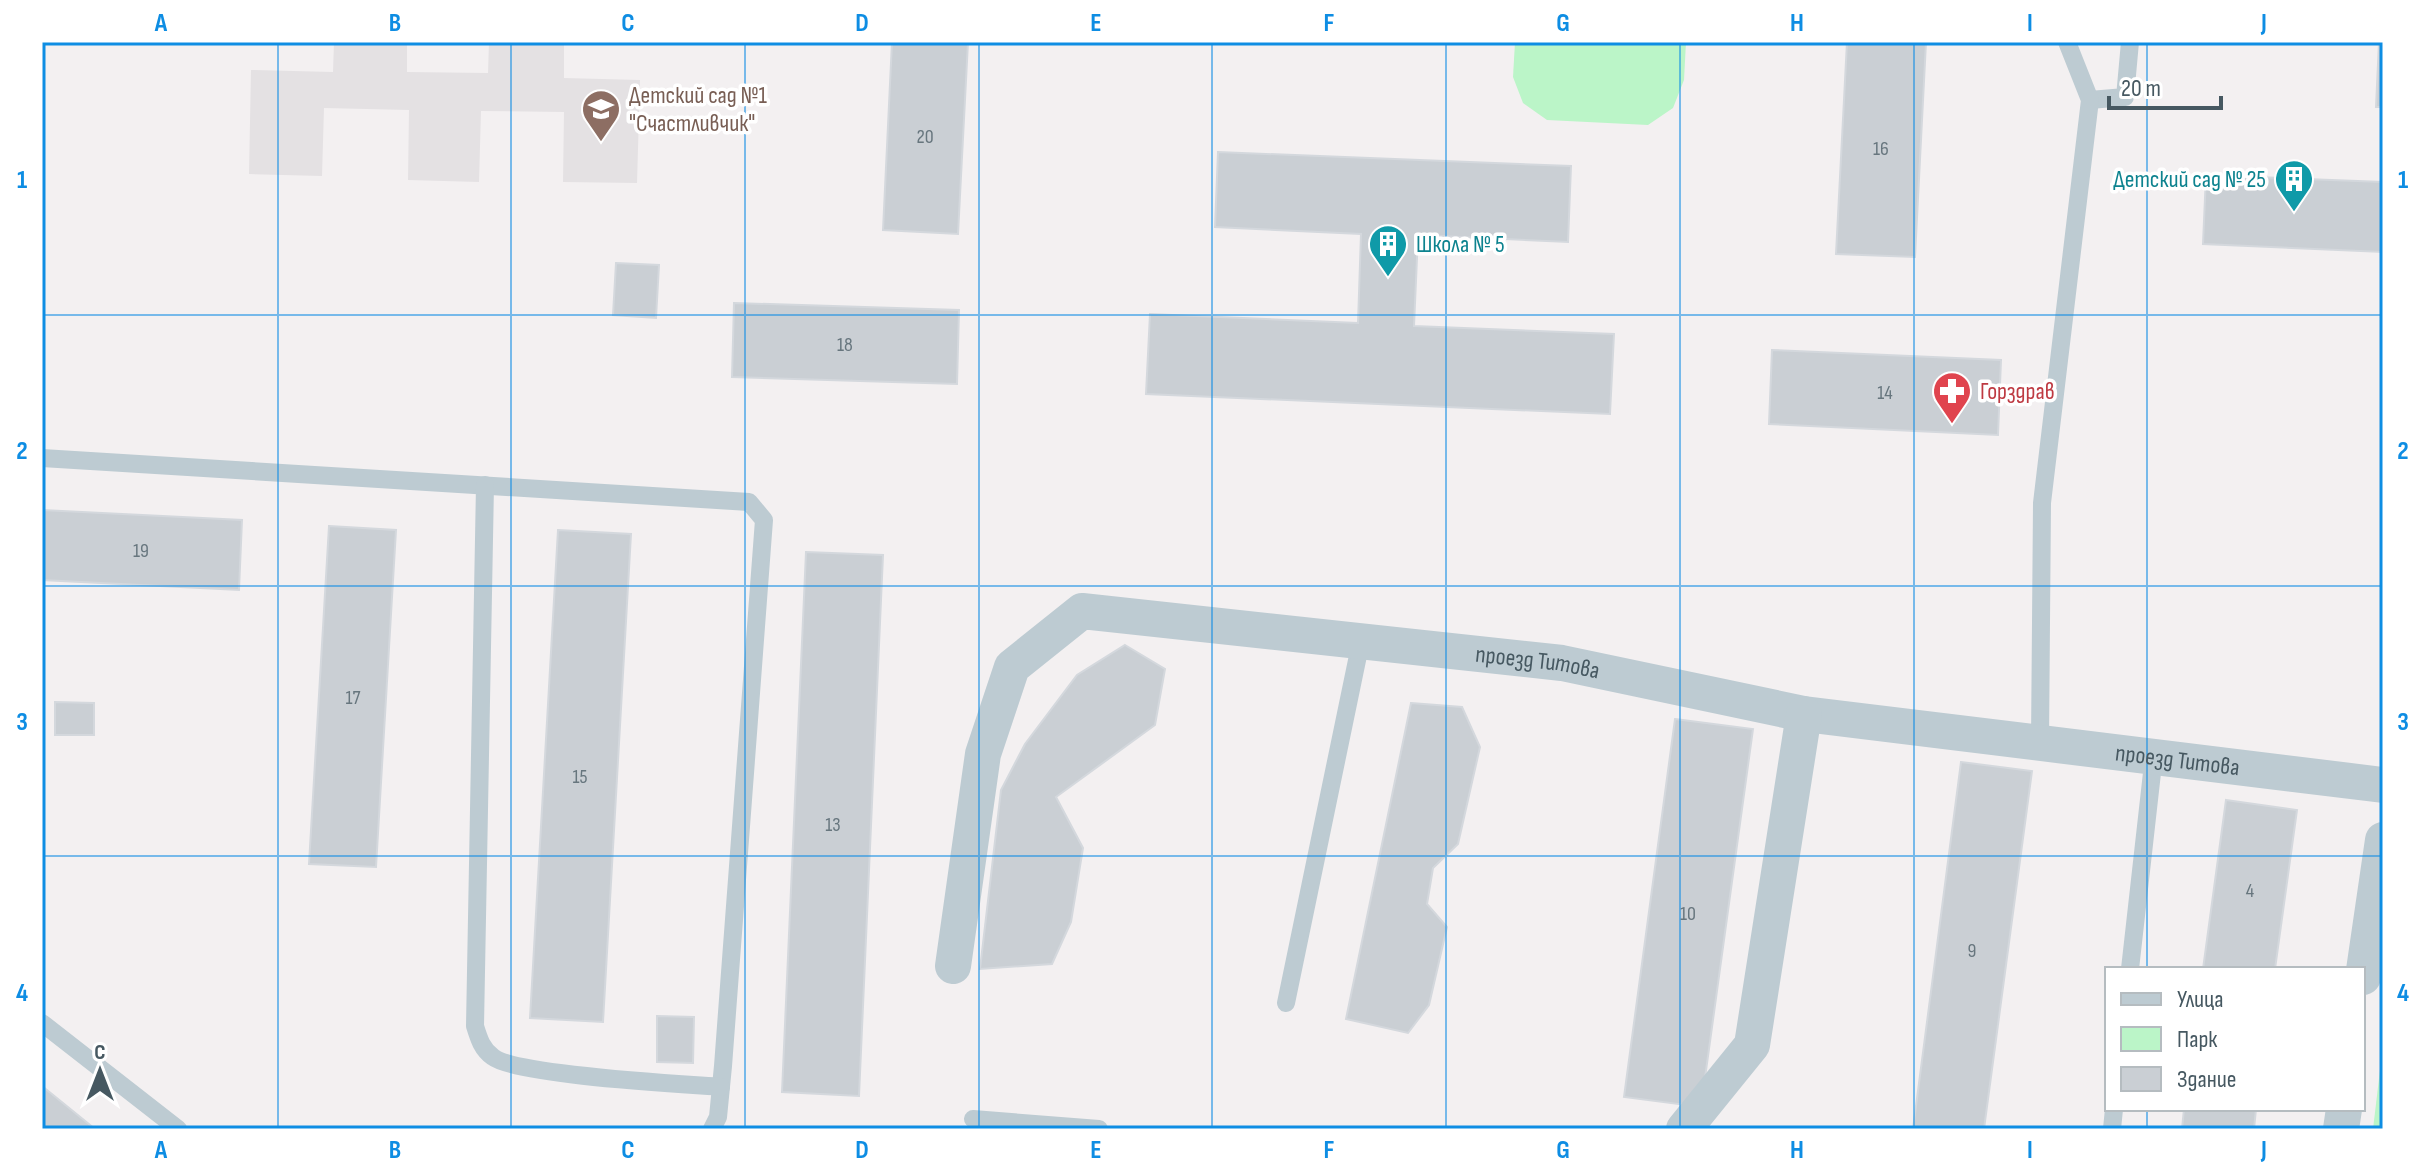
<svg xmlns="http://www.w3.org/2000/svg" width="2425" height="1171" viewBox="0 0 2425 1171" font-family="'Sofia Sans Condensed',sans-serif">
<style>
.education{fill:#e4e1e3}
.green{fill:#bbf5c8}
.building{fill:#cacfd4;stroke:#d4d8dd;stroke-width:2}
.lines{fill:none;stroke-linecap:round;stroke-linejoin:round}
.lane{stroke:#bdcbd2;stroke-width:18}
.street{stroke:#bdcbd2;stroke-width:36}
.grid{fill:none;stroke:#0e8de3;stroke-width:2;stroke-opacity:0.55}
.labels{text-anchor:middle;stroke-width:7;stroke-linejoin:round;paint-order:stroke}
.number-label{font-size:20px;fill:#67767e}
.education-label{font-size:24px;fill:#785e54;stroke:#fff;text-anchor:start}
.culture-label{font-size:24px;fill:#0d838f;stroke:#fff;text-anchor:end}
.health-label{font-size:24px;fill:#be3a42;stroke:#fff;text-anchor:start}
.street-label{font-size:24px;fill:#465861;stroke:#fff}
.neatline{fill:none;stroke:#0e8de3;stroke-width:3}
.grid-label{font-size:26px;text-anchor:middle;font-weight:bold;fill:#0e8de3}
</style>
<rect width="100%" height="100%" fill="#f3f0f1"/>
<path class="education" d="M334,42h73v30l81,1 1,-31h75v36l76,2 -3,103 -74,-1 1,-70 -83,-1 -2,71 -71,-2 1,-70 -85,-2 -2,68 -73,-2 2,-104 82,2z"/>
<g class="green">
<path d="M1515,42h171l-2,38 -11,28 -25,17 -101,-5 -24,-17 -10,-26z"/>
<path d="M2383,1045v84h-10z"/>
</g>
<g class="building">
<path d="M892,42h76l-10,192 -75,-4z"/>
<path d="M1847,42h79l-11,215 -79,-3z"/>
<path d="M2379,42h4v65h-7z"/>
<path d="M1218,152l353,14 -3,76 -150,-7 -4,91 200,8 -4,80 -464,-20 4,-80 208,9 3,-89 -146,-7z"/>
<path d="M2206,175l177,7v70l-180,-8z"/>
<path d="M616,263l43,2 -3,53 -43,-3z"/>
<path d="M734,303l225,7 -2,74 -225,-7z"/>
<path d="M1772,350l229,10 -3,75 -229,-11z"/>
<path d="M42,510l200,10 -3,70 -197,-10z"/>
<path d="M329,526l67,4 -20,337 -67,-3z"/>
<path d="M558,530l73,4 -28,488 -73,-4z"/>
<path d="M806,552l77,3 -24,541 -77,-4z"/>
<path d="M1125,645l40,24 -10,56 -99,72 27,51 -12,74 -19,42 -72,5 21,-179 24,-46 52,-69z"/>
<path d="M55,702l39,1v32h-39z"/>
<path d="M1411,703l51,4 18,40 -22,97 -25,24 -6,36 20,23 -18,78 -21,28 -62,-14z"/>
<path d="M1675,719l78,10 -52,378 -77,-10z"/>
<path d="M1961,762l71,9 -48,358h-71z"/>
<path d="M2226,800l71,10 -22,159h-72z"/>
<path d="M657,1016l37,1 -1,46 -36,-1z"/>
<path d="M42,1086l53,43h-53z"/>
<path d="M2184,1109h72l-2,20h-72z"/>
</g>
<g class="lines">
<g class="lane">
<path d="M2090,100l35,-3 5,-55"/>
<path d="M42,458l707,44 15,18 -41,546 -5,51 -6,12"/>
<path d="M485,485l-10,541c4,13 7,23 18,31 23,18 189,27 228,30"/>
<path d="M2040,742l2,-239 48,-403 -23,-58"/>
<path d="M2130,969l24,-214"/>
<path d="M1286,1003l75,-362"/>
<path d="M42,1023l136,106"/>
<path d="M973,1119l126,10"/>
<path d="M2112,1129l2,-20"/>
</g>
<g class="street">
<path id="s1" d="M953,966l30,-212 29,-87 70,-56 480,52 242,51 579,71"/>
<path d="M2363,977l20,-137"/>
<path d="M1684,1129l68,-84 52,-331"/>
<path d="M2341,1129l3,-20"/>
</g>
</g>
<path class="grid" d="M278,42v1087M511,42v1087M745,42v1087M979,42v1087M1212,42v1087M1446,42v1087M1680,42v1087M1914,42v1087M2147,42v927M42,315h2341M42,586h2341M42,856h2341M2147,1109v20"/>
<defs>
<g id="school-pin" transform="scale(2)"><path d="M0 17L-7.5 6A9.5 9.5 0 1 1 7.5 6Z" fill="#8d6e63" stroke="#fff"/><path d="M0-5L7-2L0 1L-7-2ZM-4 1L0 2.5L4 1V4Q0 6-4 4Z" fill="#fff"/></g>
<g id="building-pin" transform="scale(2)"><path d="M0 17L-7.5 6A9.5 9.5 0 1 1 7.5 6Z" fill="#0f9aa8" stroke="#fff"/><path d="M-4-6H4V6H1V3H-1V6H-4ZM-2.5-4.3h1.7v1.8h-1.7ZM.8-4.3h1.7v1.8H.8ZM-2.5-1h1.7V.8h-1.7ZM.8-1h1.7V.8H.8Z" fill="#fff"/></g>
<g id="pharmacy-pin" transform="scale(2)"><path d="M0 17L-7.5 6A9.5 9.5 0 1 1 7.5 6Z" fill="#e0444e" stroke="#fff"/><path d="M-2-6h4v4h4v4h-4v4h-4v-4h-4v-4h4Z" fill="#fff"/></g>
</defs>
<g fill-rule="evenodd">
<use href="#school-pin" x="601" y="109"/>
<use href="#building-pin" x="2294" y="179"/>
<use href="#building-pin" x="1388" y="244"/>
<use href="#pharmacy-pin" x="1952" y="391"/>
</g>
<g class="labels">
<g class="number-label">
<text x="925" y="143">20</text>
<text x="1881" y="155">16</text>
<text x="845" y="351">18</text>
<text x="1885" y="399">14</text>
<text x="141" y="557">19</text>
<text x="353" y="704">17</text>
<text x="580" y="783">15</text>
<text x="833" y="831">13</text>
<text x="2250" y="897">4</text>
<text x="1688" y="920">10</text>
<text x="1972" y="957">9</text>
</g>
<g class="education-label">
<text x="629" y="103">Детский сад №1<tspan x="629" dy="28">"Счастливчик"</tspan></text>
</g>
<g class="culture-label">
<text x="2266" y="187">Детский сад № 25</text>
<text x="1416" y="252" text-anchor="start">Школа № 5</text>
</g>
<g class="health-label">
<text x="1980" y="399">Горздрав</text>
</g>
<g class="street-label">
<text dy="8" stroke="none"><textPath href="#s1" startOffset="854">проезд Титова</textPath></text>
<text dy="8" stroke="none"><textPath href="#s1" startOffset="1502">проезд Титова</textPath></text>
</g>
</g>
<rect width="2425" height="1171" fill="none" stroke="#ffffff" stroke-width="88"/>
<rect x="2105" y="967" width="260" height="144" fill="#ffffff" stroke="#b5bcc0" stroke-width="2"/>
<rect x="2121" y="993" width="40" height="12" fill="#bdcbd2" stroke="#b5bcc0" stroke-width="2"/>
<text x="2177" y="1007" font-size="24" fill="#465861">Улица</text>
<rect x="2121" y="1027" width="40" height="24" fill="#bbf5c8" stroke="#b5bcc0" stroke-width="2"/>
<text x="2177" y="1047" font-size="24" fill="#465861">Парк</text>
<rect x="2121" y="1067" width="40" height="24" fill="#cacfd4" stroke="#b5bcc0" stroke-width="2"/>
<text x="2177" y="1087" font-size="24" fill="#465861">Здание</text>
<g transform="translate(100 1071)" stroke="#ffffff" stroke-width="6" paint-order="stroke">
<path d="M0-6L14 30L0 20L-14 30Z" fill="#465861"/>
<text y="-12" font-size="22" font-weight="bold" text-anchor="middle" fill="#465861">С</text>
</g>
<path d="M2109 96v12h112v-12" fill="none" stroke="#465861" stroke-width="4"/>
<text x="2121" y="96" font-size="24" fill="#465861" stroke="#ffffff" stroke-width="6" paint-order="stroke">20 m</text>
<rect x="44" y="44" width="2337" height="1083" class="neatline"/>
<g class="grid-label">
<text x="161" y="31">A</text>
<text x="395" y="31">B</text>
<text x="628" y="31">C</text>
<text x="862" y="31">D</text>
<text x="1096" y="31">E</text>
<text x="1329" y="31">F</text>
<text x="1563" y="31">G</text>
<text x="1797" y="31">H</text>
<text x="2030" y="31">I</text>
<text x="2264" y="31">J</text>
<text x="22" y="188">1</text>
<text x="2403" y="188">1</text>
<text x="22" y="459">2</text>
<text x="2403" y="459">2</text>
<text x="22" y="730">3</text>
<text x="2403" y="730">3</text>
<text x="22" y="1001">4</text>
<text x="2403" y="1001">4</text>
<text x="161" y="1158">A</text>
<text x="395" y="1158">B</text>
<text x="628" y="1158">C</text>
<text x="862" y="1158">D</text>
<text x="1096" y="1158">E</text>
<text x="1329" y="1158">F</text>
<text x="1563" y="1158">G</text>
<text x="1797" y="1158">H</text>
<text x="2030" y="1158">I</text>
<text x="2264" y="1158">J</text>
</g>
</svg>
